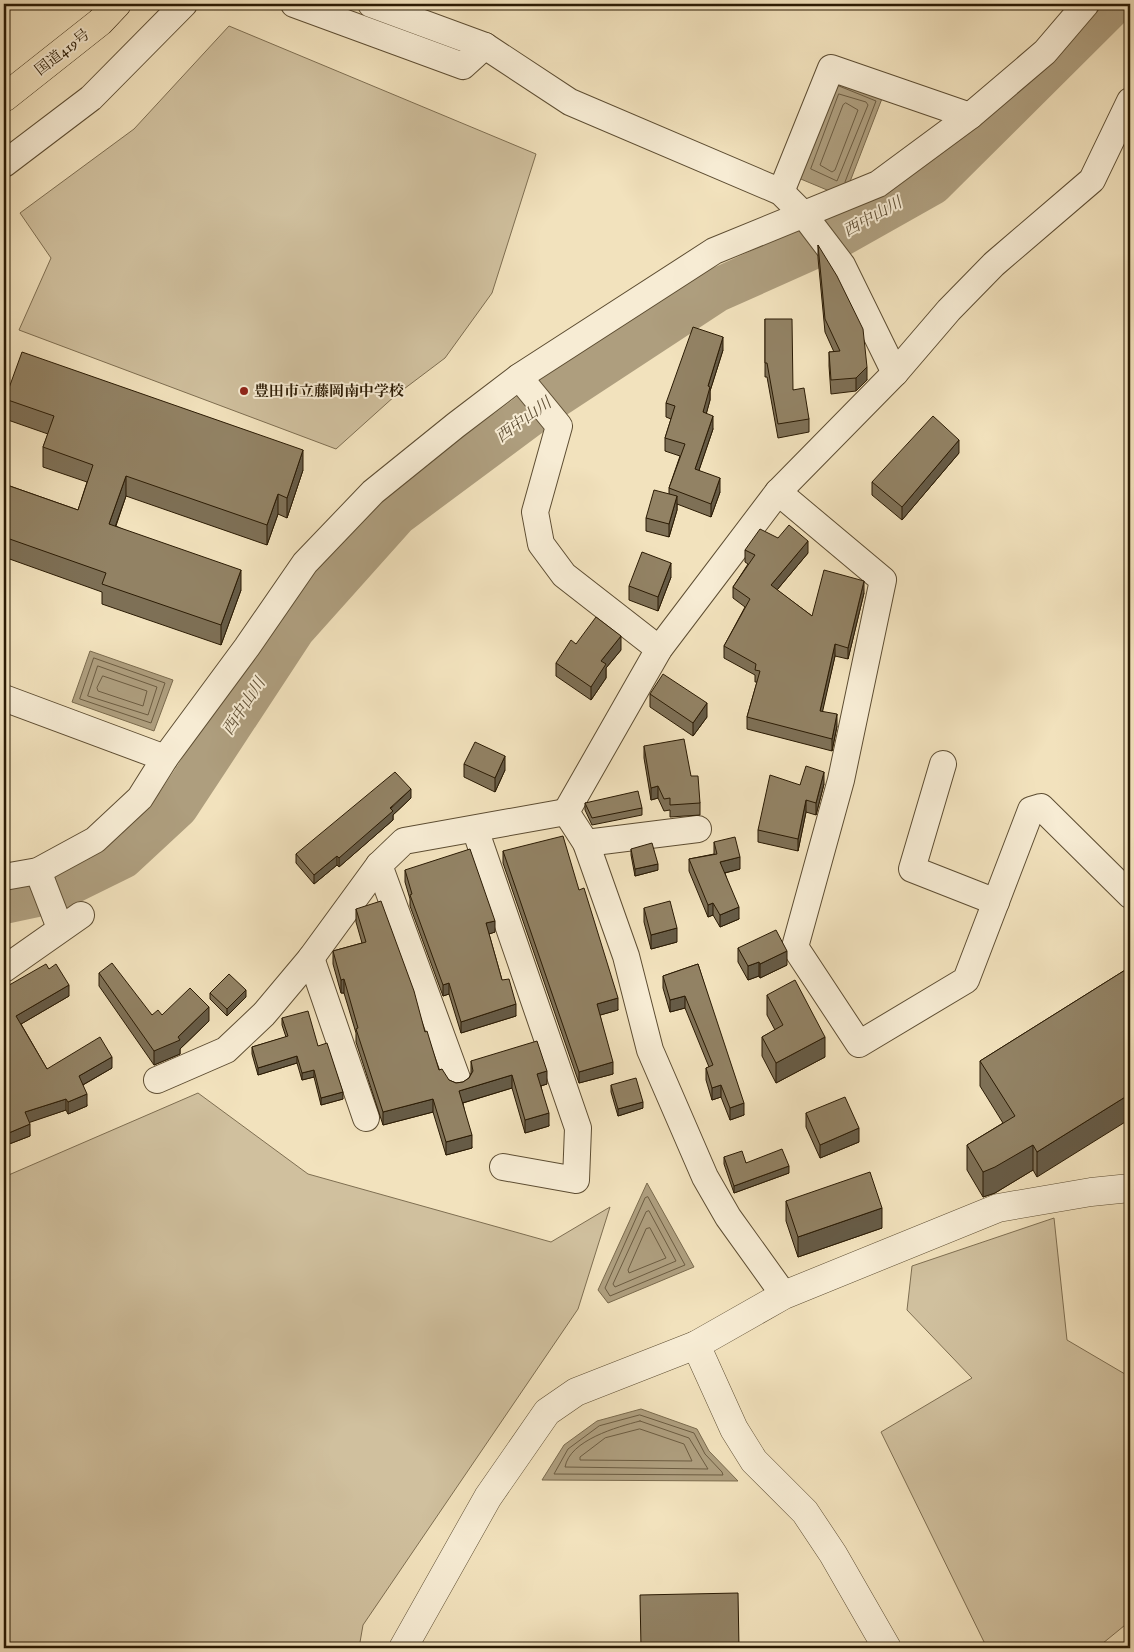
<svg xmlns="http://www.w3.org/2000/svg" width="1134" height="1652" viewBox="0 0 1134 1652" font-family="'IM FELL English','Noto Serif JP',serif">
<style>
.green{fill:#d0c09e;stroke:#7e6e51}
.water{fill:#ae9e7e;stroke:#7a6a4d}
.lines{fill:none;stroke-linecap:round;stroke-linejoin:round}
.shore{stroke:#6c5c41;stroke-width:1}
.river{stroke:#ae9e7e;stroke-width:44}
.minor-casing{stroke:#5d4d32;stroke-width:28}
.tertiary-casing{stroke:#5d4d32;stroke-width:29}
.trunk-casing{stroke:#2b1b04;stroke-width:29}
.minor{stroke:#f7ecd4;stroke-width:26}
.tertiary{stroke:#f7ecd4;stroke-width:28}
.trunk{stroke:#f2e2bd;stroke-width:28}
.wall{fill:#7e7056;stroke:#2b1b04}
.shaded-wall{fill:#665b46;stroke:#2b1b04}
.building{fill:#928264;stroke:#2b1b04}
.poi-dot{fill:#8f2418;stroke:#f7ecd4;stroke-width:2}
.labels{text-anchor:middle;stroke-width:4;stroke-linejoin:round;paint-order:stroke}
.street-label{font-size:15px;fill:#2b1b04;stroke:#f7ecd4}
.poi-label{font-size:15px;font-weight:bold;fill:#2b1b04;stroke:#f7ecd4;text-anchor:start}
.water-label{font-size:16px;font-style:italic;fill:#5f4f35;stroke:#f7ecd4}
</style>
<rect width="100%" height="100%" fill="#f2e2bd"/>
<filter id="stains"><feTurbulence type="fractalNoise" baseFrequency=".004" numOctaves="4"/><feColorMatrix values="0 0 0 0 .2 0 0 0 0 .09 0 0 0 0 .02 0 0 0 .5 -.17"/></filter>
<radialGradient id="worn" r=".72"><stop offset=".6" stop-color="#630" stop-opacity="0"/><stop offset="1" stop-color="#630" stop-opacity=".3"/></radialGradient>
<g class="green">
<path d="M229,26l307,128 -44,139 -47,65 -49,37 -60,54 -317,-119 32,-72 -31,-45 114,-84z"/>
<path d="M198,1093l110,81 243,68 59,-35 -32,102 -215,316 -4,23h-355v-471z"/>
<path d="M1054,1218l13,122 63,37v244l-33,27h-110l-106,-216 91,-54 -65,-68 5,-44z"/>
</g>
<g class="water">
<path d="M832,79l51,17 -37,96 -7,3 -43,-18z"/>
<path d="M90,651l83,29 -19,51 -82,-29z"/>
<path d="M647,1183l47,84 -86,36 -10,-13z"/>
<path d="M641,1409l56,20 12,22 29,30 -196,-1 22,-35 33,-24z"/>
</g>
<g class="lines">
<g class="shore">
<path d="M839,86l37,15 -31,81"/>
<path d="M839,94l27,8 2,3 -31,76 -26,-12z"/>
<path d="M846,103l12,7 -23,60 -3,2 -12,-7 23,-60z"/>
<path d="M94,658l71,25 -14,40 -71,-24z"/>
<path d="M98,666l59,21 -9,28 -60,-19z"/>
<path d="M103,676l44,15 -4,15 -45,-15 -1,-3z"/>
<path d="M648,1197l37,68 -75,31 -5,-8 40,-90z"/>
<path d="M649,1211l27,50 -61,26 -2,-3 33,-72z"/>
<path d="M650,1228l16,30 -37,15 -1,-3 18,-41z"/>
<path d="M640,1415l54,18 11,21 17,18 1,3 -169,-1 14,-25 31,-23z"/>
<path d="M640,1421l49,17 19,31 -143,-2c5,-27 52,-40 75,-46z"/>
<path d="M640,1429l44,15 8,17 -112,-1v-3l25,-19z"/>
</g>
<path class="river" d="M4,902l47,-10 71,-35 55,-51 117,-178 102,-114 156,-116 163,-107 123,-55 94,-53 180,-179"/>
<g class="minor-casing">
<g id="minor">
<path d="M294,4l169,62 22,-20"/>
<path d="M371,4l114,42 85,56 211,90 23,23 38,50 53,108"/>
<path d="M4,164l87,-66 93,-94"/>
<path d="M781,192l50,-124 139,48"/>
<path d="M519,377l40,49 -24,86 6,32 23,31 95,74"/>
<path d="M778,492l105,88 -42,200 -46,167 64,97 107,-64 65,-170 10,-3 89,88"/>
<path d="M4,698l161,60"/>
<path d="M943,764l-31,105 84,33"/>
<path d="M475,829l103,299 -2,52 -73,-13"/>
<path d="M586,843l112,-14"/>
<path d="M379,865l79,216"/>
<path d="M38,871l22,57"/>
<path d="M4,877l34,-6 57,-31 45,-42 25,-40 82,-111 58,-84 68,-71 83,-67 63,-48 195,-126 164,-67 92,-68 75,-64 41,-48"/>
<path d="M311,958l55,160"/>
<path d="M4,969l77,-54"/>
<path d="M157,1080l69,-30 38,-36 47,-56 68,-93 25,-24 162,-29"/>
<path d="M784,1295l-56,-78 -23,-40 -55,-127 -24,-94 -40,-113 -20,-31 93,-163 119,-157 117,-119 54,-63 45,-46 98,-84 38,-79"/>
</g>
</g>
<g class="tertiary-casing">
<g id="tertiary">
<path d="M696,1345l38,84 20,32 51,51 28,42 54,94"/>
<path d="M403,1648l85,-151 59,-85 29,-20 120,-47 88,-50 214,-87 93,-16 39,-4"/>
</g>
</g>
<g class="trunk-casing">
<path id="trunk" d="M4,98l96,-76 17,-18"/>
</g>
<use href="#minor" class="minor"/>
<use href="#tertiary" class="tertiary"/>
<use href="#trunk" class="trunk"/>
</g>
<g class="wall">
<path d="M818,245l49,135 -11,11 -25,3 -2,-28v-14h5l-9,-20 -7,-74z"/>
<path d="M765,319l28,71 16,29v13l-31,6 -11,-61h-2z"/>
<path d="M723,350l-13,41v9l-4,14 7,15 -14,41 21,22 -9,25 -34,-13v6l-8,27 -23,-6v-13l23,-24v-6l11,-32 -15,-5v-13l6,-19 -5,-2v-14z"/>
<path d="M5,399l298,71 -16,48 -9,-4 -11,31 -141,-49 -10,30 125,64 -20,55 -119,-41v-12l-98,-35v-73l74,26 9,-28 -44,-15v-20l5,-13 -43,-15z"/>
<path d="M959,453l-57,67 -30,-25v-13z"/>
<path d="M745,550l63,3 -31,37 35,26 52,-23 -16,66 -13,-3 -13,55 15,15 -5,25 -85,-22v-12l10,-35h-2v-7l-31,-17v-12l21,-39 -12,-9v-11l15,-23 -3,-2z"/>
<path d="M671,577l-13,34 -29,-11v-14z"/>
<path d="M576,644l45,6 -15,18v10l-15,22 -35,-24v-13z"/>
<path d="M650,694l57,23 -14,19 -43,-29z"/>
<path d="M644,746l47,30 9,27v12l-30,2v-7l-6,1 -6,-13 -7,2 -7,-42z"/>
<path d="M464,764l41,6 -10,22 -31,-15z"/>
<path d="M824,784l-8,31 -10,-3 -8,39 -40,-9v-12l42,-45z"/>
<path d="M411,798l-18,17v5l-54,47 -2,-2 -23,19 -18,-21v-9z"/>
<path d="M585,803l57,5v7l-50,10 -7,-15z"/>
<path d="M714,842l26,27 -15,4 14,46 -19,8 -7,-12 -5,2 -19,-46v-12l25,-5z"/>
<path d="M631,849l27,21 -23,6 -4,-21z"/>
<path d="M503,851l76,39 39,120 -18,5 13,59 -34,9 -76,-220z"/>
<path d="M405,870l90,62 -6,2 13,46 14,36 -55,17 -12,-39 -6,2 -33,-90v-7l-5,-17z"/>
<path d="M644,908l33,34 -26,7 -7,-27z"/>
<path d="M356,909l69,123 14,38 10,10 7,3 7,-1 6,-4 2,-5v-12l76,23 -6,2 8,40 -24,7 -13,-45 -49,15 9,45 -26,7 -13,-43 -50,13 -27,-83v-9l-12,-40h-3l-8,-29v-13l29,-8 -6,-21z"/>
<path d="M738,948l49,17 -27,13 -1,-2 -11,4 -10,-18z"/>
<path d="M698,964l46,151 -14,5 -9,-23 -9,3 -6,-20v-12l3,-1 -24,-59 -15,4 -7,-24v-12z"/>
<path d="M1130,967l-93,210 -4,-7 -38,23 -12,4 -16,-27v-25l36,-22 -23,-37v-25z"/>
<path d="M49,969l20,27 -48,28 26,45 65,-1 -29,17 4,21 -19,8 -2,-4 -37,12 1,14 -26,10v-158z"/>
<path d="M99,973l53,42 57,6 -29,28v5l-26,11 -55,-79z"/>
<path d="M210,993l36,4 -19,19 -17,-17z"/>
<path d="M767,995l58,62 -49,26 -14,-27v-19l13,-7 -8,-15z"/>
<path d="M282,1018l36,28 25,53 -22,6 -7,-28 -12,3 -5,-17 -39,12 -6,-21v-7l34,-10 -4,-12z"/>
<path d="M611,1085l32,23 -25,8 -7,-24z"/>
<path d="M806,1113l53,29 -39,16 -14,-31z"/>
<path d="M724,1157l22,6 43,10 -55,20 -10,-29z"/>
<path d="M786,1201l96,27 -84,29 -12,-36z"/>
</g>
<g class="shaded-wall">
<path d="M723,337v13l-13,41v9l-7,26v-14l5,-26z"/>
<path d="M867,367v13l-11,11v-13z"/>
<path d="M713,416v13l-18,53v-13z"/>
<path d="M959,440v13l-57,67v-13z"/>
<path d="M303,450v20l-16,48v-20z"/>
<path d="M126,476v20l-17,48v-20z"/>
<path d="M720,478v14l-9,25v-13z"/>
<path d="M278,494v20l-11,31v-20z"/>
<path d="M677,496v14l-8,27v-13z"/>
<path d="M808,541v12l-37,44v-12z"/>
<path d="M671,563v14l-13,34v-14z"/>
<path d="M241,570v20l-20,55v-20z"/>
<path d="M864,581v12l-16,66v-11z"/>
<path d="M621,636v14l-15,18v10l-15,22v-13l10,-26z"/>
<path d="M835,644v12l-15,67v-12z"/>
<path d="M707,703v14l-14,19v-13z"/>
<path d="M837,714v12l-5,25v-12z"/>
<path d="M505,756v14l-10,22v-14z"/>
<path d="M824,772v12l-8,31v-12z"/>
<path d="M658,786v12l-7,2v-12z"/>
<path d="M411,789v9l-18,17v5l-54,47v-9z"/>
<path d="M806,800v12l-8,39v-12z"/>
<path d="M337,856v9l-23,19v-9z"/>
<path d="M740,857v12l-20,5v-12z"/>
<path d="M658,864v6l-23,6v-7z"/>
<path d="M713,903v12l-5,2v-12z"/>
<path d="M739,907v12l-19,8v-12z"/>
<path d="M495,921v11l-9,3v-12z"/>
<path d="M677,928v14l-26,7v-14z"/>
<path d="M787,951v14l-27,13v-14z"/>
<path d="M759,962v14l-11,4v-14z"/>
<path d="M344,979v14h-3v-13z"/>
<path d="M449,983v11l-6,2v-11z"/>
<path d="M69,985v11l-53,31v-11z"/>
<path d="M246,990v7l-19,19v-7z"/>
<path d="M685,996v12l-15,4v-12z"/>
<path d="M618,998v12l-21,6v-12z"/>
<path d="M516,1004v12l-55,17v-11z"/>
<path d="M209,1007v14l-29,28v5l-26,11v-14l24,-14z"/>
<path d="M825,1037v20l-49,26v-20z"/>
<path d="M297,1056v7l-39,12v-7z"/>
<path d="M112,1057v11l-33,19v-11z"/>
<path d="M613,1062v12l-34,9v-11z"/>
<path d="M314,1070v7l-12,3v-7z"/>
<path d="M547,1071v13l-10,3v-13z"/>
<path d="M512,1075v13l-53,16v-13z"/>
<path d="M721,1085v12l-9,3v-12z"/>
<path d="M343,1092v7l-22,6v-7z"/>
<path d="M87,1094v12l-19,8v-12z"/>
<path d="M1130,1094v25l-93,58v-25z"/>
<path d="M66,1099v11l-41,14v-12z"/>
<path d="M433,1099v13l-50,13v-13z"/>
<path d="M643,1102v6l-25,8v-7z"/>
<path d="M744,1103v12l-14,5v-12z"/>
<path d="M549,1113v13l-24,7v-13z"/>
<path d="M30,1124v12l-26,10v-11z"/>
<path d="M859,1128v14l-39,16v-13z"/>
<path d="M472,1135v13l-26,7v-13z"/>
<path d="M1033,1145v25l-38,23 -12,4v-25z"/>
<path d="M789,1166v7l-55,20v-7z"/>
<path d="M882,1208v20l-84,29v-20z"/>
</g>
<g class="building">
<path d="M818,245l19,31 26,53 4,38 -11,11 -25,2 -2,-28 11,-1 -15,-32z"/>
<path d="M765,319h27l1,71 11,-2 5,31 -31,5 -11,-61h-2z"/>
<path d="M693,327l30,10 -15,49 2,1 -7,25 10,4 -18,53 25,9 -9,26 -42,-16 16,-44 -20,-6 10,-32 -9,-3z"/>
<path d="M22,352l281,98 -16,48 -9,-4 -11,31 -141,-49 -17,48 132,46 -20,55 -119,-41 4,-11 -102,-36v-53l74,26 15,-45 -50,-18 11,-31 -49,-17z"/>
<path d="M933,416l26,24 -57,67 -30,-25z"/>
<path d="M654,490l23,6 -8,28 -23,-6z"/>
<path d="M789,525l19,16 -37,44 41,31 12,-46 40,11 -16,67 -13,-4 -15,67 17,3 -5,25 -85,-22 13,-46 -5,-1 1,-6 -32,-18 26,-47 -17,-12 22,-32 -10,-5 15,-21 18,9z"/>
<path d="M642,552l29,11 -13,34 -29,-11z"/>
<path d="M596,617l25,19 -20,25 5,3 -15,23 -35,-24 15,-23 5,4z"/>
<path d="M663,674l44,29 -14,20 -43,-29z"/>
<path d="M684,739l7,37h7l2,27 -30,2v-7l-6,1 -6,-13 -7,2 -7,-42z"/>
<path d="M475,742l30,14 -10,22 -31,-14z"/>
<path d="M806,766l18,6 -8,31 -10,-3 -8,39 -40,-9 12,-55 30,10z"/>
<path d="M395,772l16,17 -21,19 3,3 -54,47 -2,-2 -23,19 -18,-21z"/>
<path d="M638,791l4,17 -50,10 -7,-15z"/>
<path d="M563,836l16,54 5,-2 34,110 -21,6 16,58 -34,10 -76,-221z"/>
<path d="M735,837l5,20 -20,5 19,45 -19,8 -7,-12 -5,2 -19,-46 28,-5 -3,-12z"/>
<path d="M652,843l6,21 -23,5 -4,-20z"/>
<path d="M470,849l25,72 -9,2 16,57 7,-1 7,25 -55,18 -12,-39 -6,2 -33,-90 2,-1 -7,-24z"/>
<path d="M381,901l33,90 11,41 2,-1 12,39 3,-1 7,11 7,3 7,-1 6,-4 4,-7 -2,-10 66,-20 10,30 -10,3 12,39 -24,7 -13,-45 -53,16 13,44 -26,7 -13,-43 -50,13 -27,-83 2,-1 -14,-49 -3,1 -8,-29 33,-9 -10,-33z"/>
<path d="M670,901l7,27 -26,7 -7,-27z"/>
<path d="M776,930l11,21 -27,13 -1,-2 -11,4 -10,-18z"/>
<path d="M112,963l40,52 6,-5 4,5 28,-27 19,19 -31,30 2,3 -26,11 -55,-78z"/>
<path d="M46,964l3,5 7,-5 13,21 -53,31 31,53 53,-32 12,20 -33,19 8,18 -19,8 -2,-3 -41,13 5,12 -26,11v-147z"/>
<path d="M698,964l46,139 -14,5 -9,-23 -9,3 -6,-20 7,-3 -28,-69 -15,4 -7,-24z"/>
<path d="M1130,967v127l-93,58 -4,-7 -38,22 -12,5 -16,-27 48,-29 -35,-55z"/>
<path d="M229,974l17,16 -19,19 -17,-16z"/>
<path d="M795,980l30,57 -49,26 -14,-26 21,-12 -16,-30z"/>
<path d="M308,1011l10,35 9,-3 16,49 -22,6 -7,-28 -12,3 -5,-17 -39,12 -6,-21 36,-11 -6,-18z"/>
<path d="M636,1078l7,24 -25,7 -7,-24z"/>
<path d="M845,1097l14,31 -39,17 -14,-32z"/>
<path d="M782,1149l7,17 -55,20 -10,-29 18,-6 4,12z"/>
<path d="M870,1172l12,36 -84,29 -12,-36z"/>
<path d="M738,1593l1,55h-98l-1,-53z"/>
</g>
<circle class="poi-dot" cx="244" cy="391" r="5"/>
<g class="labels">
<g class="street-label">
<text transform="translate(62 52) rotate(-38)" y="5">国道419号</text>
</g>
<g class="poi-label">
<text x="254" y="396">豊田市立藤岡南中学校</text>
</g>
<g class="water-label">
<text transform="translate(872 216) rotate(-29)" y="6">西中山川</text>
<text transform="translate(523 419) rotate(-36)" y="6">西中山川</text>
<text transform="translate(243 706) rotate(-57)" y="6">西中山川</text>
</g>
</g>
<rect width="1134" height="1652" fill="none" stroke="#f2e2bd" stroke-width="20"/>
<rect x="5" y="5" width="1124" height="1642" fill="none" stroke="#2b1b04" stroke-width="2.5"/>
<rect x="10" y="10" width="1114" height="1632" fill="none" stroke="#2b1b04"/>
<rect width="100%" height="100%" filter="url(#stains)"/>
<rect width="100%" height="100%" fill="url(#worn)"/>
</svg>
